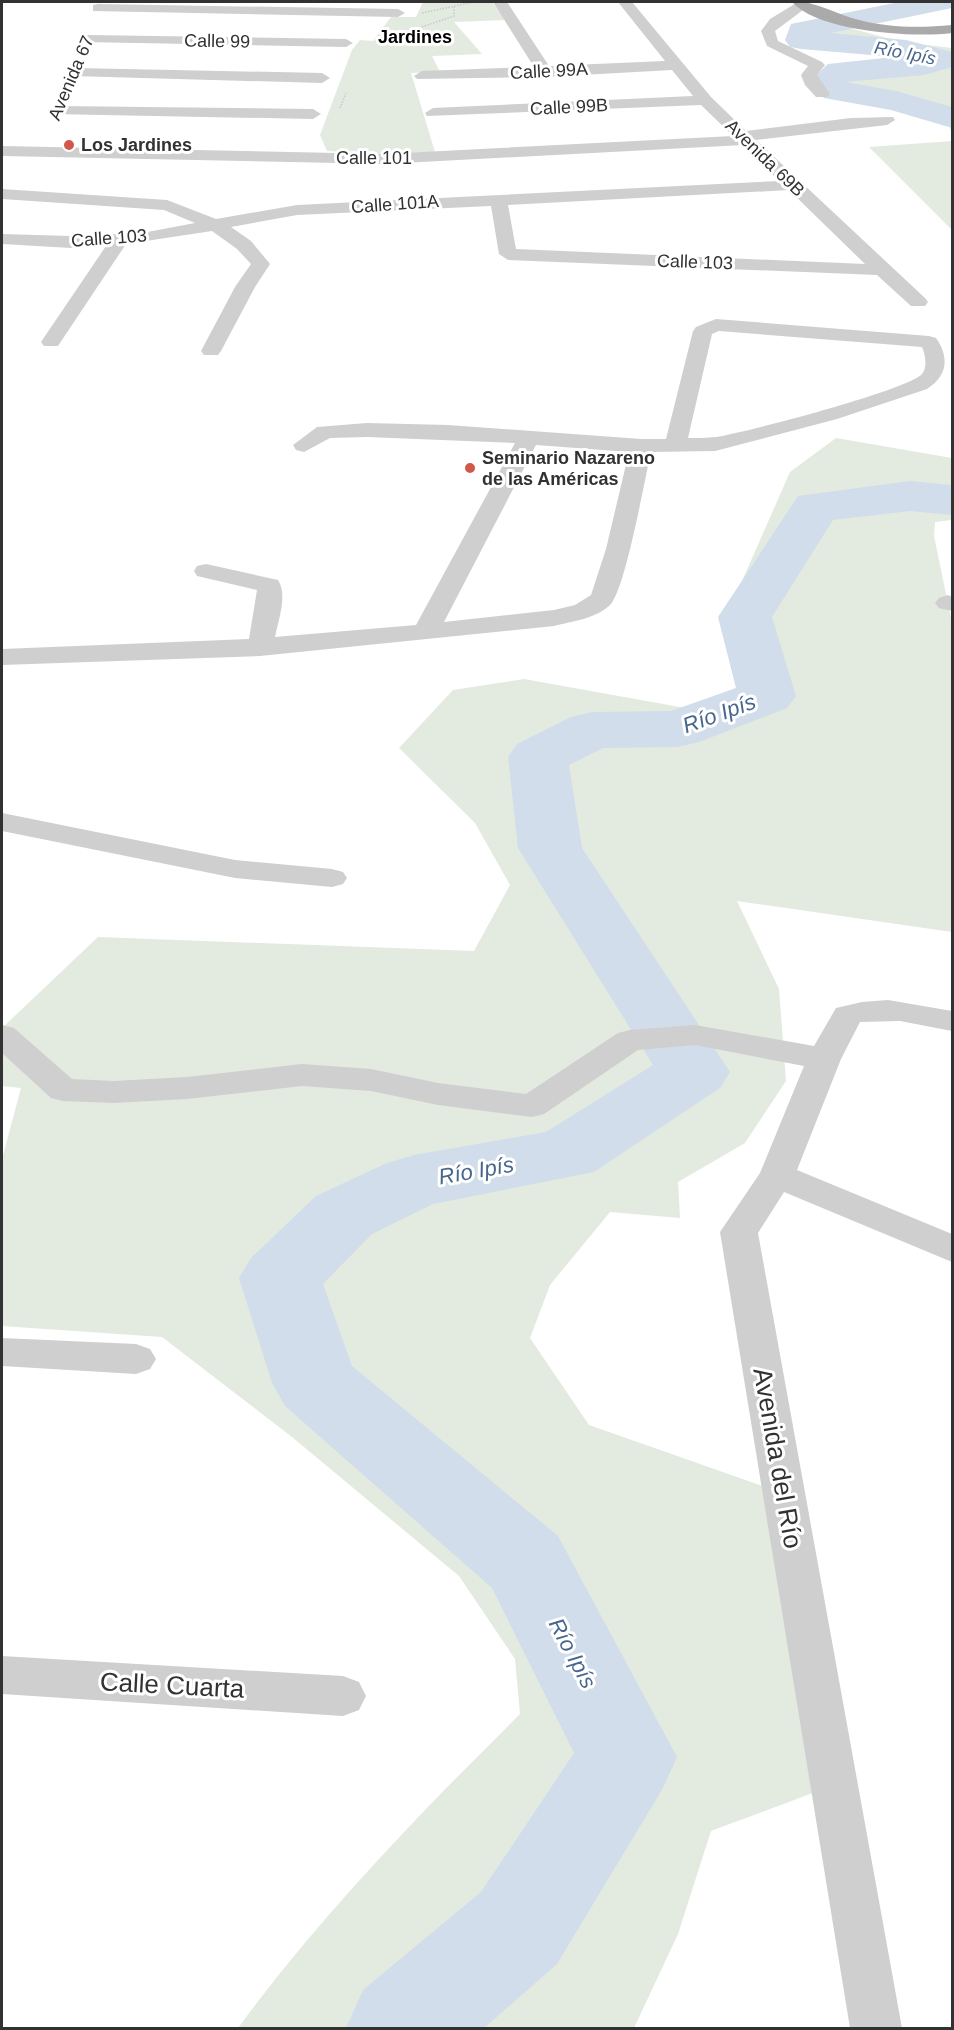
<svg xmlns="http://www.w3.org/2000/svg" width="954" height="2030" viewBox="0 0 954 2030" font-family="Helvetica,sans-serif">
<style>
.green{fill:#e3eadf}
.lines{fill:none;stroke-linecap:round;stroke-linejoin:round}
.river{fill:#d1ddea;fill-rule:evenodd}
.path{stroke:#c9c9c9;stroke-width:1.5;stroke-dasharray:1.5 1.5;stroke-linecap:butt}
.minor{fill:#cfcfcf;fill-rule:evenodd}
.major{fill:#aaa;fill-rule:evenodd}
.poi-dot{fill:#d2574b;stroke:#fff;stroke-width:2}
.labels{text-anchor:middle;stroke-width:6;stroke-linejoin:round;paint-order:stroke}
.far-neighbourhood-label{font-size:18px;font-weight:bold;fill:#000;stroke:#fff}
.far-street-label{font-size:18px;fill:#323232;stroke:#fff}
.far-water-label{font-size:18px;font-style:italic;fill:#48678c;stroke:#fff}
.far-poi-label{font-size:18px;font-weight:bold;fill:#323232;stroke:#fff;text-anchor:start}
.water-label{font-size:22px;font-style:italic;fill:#48678c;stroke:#fff}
.near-street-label{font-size:26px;fill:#323232;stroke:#fff}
</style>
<rect width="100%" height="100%" fill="#fff"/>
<g class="green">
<path d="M423,2h69l13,18 -51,2 28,32 -50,2 8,16 -29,1 24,79 -54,2 -54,-3 -7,-16 32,-85 8,-10 13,1 18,-24h25z"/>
<path d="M827,22l75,20 50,6v88l-3,-13 -48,-13 -66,-27 9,-10 80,-4 24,-10 -28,-9 -127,-15v-8z"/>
<path d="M952,141v89l-83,-83z"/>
<path d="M836,438l116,20v62l-17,2 -1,14 18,87v309l-215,-31 42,88 7,92 -41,62 -67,39 2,36 -70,-6 -60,73 -20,53 59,87 191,67 38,299 -107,40 -33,103 -44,94h-396c83,-113 183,-216 282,-314l-5,-55 -56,-83 -167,-139 -130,-100 -160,-11v-167l19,-71 -19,-2v-58l96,-91 376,14 36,-66 -35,-62 -76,-75 54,-58 71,-11 167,30 57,-14 -17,-89 59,-134z"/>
</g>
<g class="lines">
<g class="river">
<path d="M899,2h53v6l-121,25 75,7 46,12v15l-28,8 -79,7 51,9 56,16v21l-61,-18 -67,-12 -15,-16 19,-18 66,-7 -93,-8 -11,-2 -5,-7 6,-16z"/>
<path d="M910,481l42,4v30l-42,-4 -77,9 -61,97 24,79 -9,12 -88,34 -21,5 -75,1 -34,17 13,83 148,224 -10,16 -126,84 -161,32 -61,30 -49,50 29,82 206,170 119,221 -14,31 -106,176 -73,64h-138l17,-38 118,-98 93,-139 -82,-165 -207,-182 -13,-23 -33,-105 12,-20 65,-62 71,-33 27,-8 132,-23 107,-67 -135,-217 -10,-91 9,-13 54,-27 21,-5 79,-1 65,-23 -18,-71 80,-121z"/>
</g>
<g class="path">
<path d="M422,13l52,-11"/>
<path d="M419,28l35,-12v-9"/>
<path d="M340,108l6,-15"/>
</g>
<g class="minor">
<path d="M493,2h14l42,64 116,-5 -47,-59h14l79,95 35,34 105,-13 42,-1 2,3 -8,5 -131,15 169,158 3,4 -3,4h-14l-34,-31 -369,-15 -9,-6 -8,-48 -194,9 -66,12 20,14 19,23 -15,23 -34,64 -3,4h-14l-3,-4 34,-64 16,-23 -14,-15 -25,-18 -86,13 -68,102h-14l-3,-4 65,-96 -35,2 -69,-4v-10l69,2 71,-3 53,-10 -31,-13 -162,-11v-10l165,11 49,19 81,-14 482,-24 -36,-36 -359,19 -382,-8v-10l382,8 349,-18 -32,-31 -274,11 -2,-3 8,-5 260,-12 -21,-26 -127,7 -128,2 -3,-3 8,-5 112,-4zM789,190l76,74 -349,-15 -8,-44z"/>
<path d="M798,2h11l2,2 -36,27 3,10 44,21 3,3 -8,10 13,19 -2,3h-12l-11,-12 -4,-10 7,-9 -41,-20 -6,-15 9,-12z"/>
<path d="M98,4l300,5 7,4 -7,4 -305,-6v-6z"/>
<path d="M88,35l258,4 7,4 -7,4 -263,-5 -2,-3z"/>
<path d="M77,68l245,5 8,5 -8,5 -250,-7 -3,-3z"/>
<path d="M58,106l255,3 8,5 -8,5 -261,-5 -2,-3 2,-3z"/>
<path d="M716,319l213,17 7,2c14,20 11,38 -9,51l-90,30 -122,32 -64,1c-6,26 -26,139 -41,153 -15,14 -37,16 -56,21l-294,30 -258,9v-16l247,-10 8,-49 -60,-14 -3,-5 3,-5 9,-2 72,16c10,15 0,41 -3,57l141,-12 99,-182 -148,-6 -37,1 -26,14 -8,-2 -3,-5 24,-18 50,-4 81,2 193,14h25l27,-108 3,-4zM719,331l203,16c3,7 6,20 0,27 -14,16 -178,59 -206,63 -9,1 -19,1 -28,1l24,-104zM536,445l93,7 -23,97 -15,46 -16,10 -21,5 -110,12z"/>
<path d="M948,595l4,2v14l-13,-3 -4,-5 4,-5z"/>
<path d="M2,813l233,47 97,9 11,3 4,6 -4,6 -11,3 -97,-9 -233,-47z"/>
<path d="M888,1000l64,11v20l-52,-10 -40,1 -19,37 -44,111 155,64v28l-168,-70 -26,41 144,795h-52l-130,-796 40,-59 44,-107 -109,-21 -57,5 -94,64 -12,3 -94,-12 -67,-14 -69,-5 -115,13 -73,4 -51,-2 -12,-3 -49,-45v-28l12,3 58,51 42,2 73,-4 115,-13 69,5 67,14 88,11 92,-61 12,-3 65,-5 119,21 22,-38 26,-6z"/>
<path d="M2,1338l134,6 14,5 6,10 -6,10 -14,5 -134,-8z"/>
<path d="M2,1656l341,20 16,6 7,14 -7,14 -16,6 -341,-22z"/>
</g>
<path class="major" d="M792,2c23,-2 44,13 67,18 31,8 62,8 93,5v8c-38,5 -133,-1 -160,-31z"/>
</g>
<g class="poi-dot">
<circle cx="69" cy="145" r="6"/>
<circle cx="470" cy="468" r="6"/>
</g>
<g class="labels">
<g class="far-neighbourhood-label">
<text x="415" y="43">Jardines</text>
</g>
<g class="far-street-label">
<text transform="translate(217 41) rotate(1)" y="6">Calle 99</text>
<text transform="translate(549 71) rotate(-3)" y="6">Calle 99A</text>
<text transform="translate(71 78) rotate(-67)" y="6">Avenida 67</text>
<text transform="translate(569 107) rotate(-3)" y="6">Calle 99B</text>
<text x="374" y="164">Calle 101</text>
<text transform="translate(765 158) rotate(44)" y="6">Avenida 69B</text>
<text transform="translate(395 204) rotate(-4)" y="6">Calle 101A</text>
<text transform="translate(109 238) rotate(-4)" y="6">Calle 103</text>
<text transform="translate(695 262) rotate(2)" y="6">Calle 103</text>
</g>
<g class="far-water-label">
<text transform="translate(905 53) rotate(11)" y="6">Río Ipís</text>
</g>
<g class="far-poi-label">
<text x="81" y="151">Los Jardines</text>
<text x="482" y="464">Seminario Nazareno<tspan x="482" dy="21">de las Américas</tspan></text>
</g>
<g class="water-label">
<text transform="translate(719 713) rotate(-20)" y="8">Río Ipís</text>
<text transform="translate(476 1170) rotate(-10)" y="8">Río Ipís</text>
<text transform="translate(573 1653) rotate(62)" y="8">Río Ipís</text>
</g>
<g class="near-street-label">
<text transform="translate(778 1458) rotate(80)" y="9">Avenida del Río</text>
<text transform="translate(172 1685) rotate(3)" y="9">Calle Cuarta</text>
</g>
</g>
<rect width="954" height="2030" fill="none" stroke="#323232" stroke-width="6"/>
</svg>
